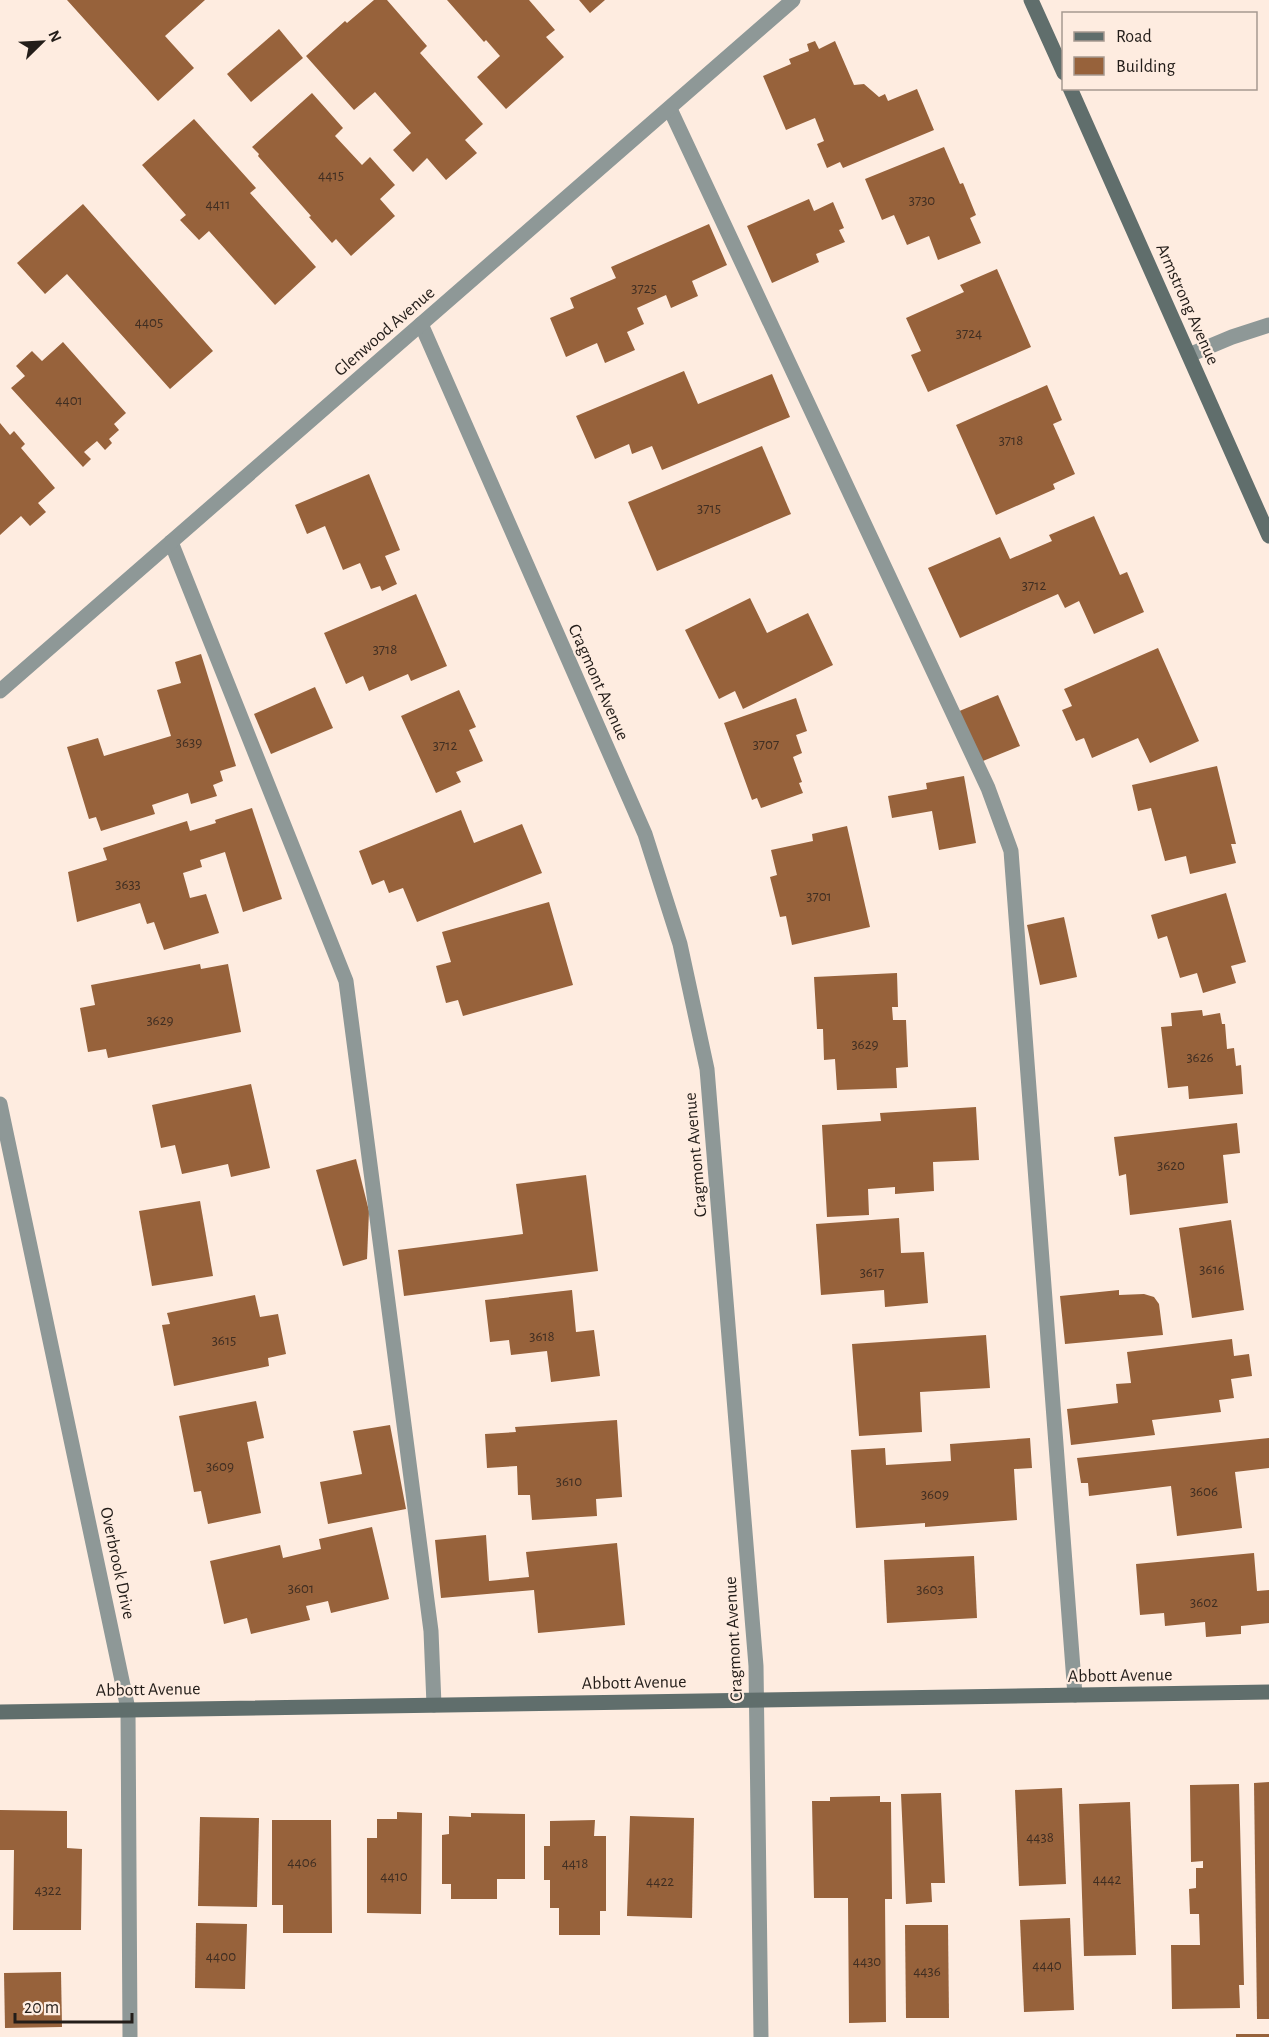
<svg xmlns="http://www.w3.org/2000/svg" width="1269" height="2037" viewBox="0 0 1269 2037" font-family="'Alegreya Sans',sans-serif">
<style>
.building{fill:#97623b}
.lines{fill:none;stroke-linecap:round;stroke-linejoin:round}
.lane{stroke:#8e9897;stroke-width:15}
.street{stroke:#8e9897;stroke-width:15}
.secondary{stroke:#606e6c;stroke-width:15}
.labels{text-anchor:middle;stroke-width:4.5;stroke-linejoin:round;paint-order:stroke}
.number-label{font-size:15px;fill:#402e22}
.street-label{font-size:18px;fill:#231d19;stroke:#feece0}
</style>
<rect width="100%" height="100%" fill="#feece0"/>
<g class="building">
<path d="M67,0h138l-40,36 29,32 -36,33z"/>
<path d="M374,0h13l40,46 -7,7 63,71 -18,16 12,13 -31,27 -19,-22 -14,14 -20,-22 18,-17 -36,-41 -21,18 -48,-54 39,-35 2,2z"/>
<path d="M447,0h82l26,30 -9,7 18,20 -58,52 -29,-32 23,-21 -14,-16 -2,2z"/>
<path d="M579,0h26l-15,13z"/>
<path d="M279,29l24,29 -52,44 -24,-28z"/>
<path d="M815,41l4,8 16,-8 19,44 10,-1 15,13 6,-3 3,7 29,-12 17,41 -91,38 -3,-6 -13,6 -10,-24 7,-3 -9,-23 -29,12 -23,-54 28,-12 -2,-5 20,-8 -2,-7z"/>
<path d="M312,93l31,35 -8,8 27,29 8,-8 25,28 -15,14 15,17 -44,40 -15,-17 -4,4 -23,-26 2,-1 -53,-60 1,-2 -7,-7z"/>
<path d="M194,119l62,69 -6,5 66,74 -41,38 -66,-74 -10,9 -19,-20 6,-5 -44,-50z"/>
<path d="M944,147l16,37 3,-1 13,32 -6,3 11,25 -43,17 -9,-24 -22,9 -13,-30 -12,5 -17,-41z"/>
<path d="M809,199l5,12 19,-9 11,26 -5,2 6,12 -29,12 3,8 -47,21 -25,-57z"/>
<path d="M83,204l130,147 -43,38 -103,-115 -22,20 -28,-31z"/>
<path d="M709,224l18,41 -35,16 6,15 -27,12 -5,-13 -29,13 7,16 -17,8 8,18 -30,13 -8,-20 -31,14 -16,-39 24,-10 -4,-10 46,-20 -5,-11z"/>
<path d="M997,269l34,78 -103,45 -17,-37 10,-4 -15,-33 58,-26 -4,-7z"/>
<path d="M63,342l63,71 -12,11 5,6 -10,9 3,4 -7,7 -8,-9 -13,11 7,7 -8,8 -72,-79 14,-12 -9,-10 16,-15 10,10z"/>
<path d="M684,371l14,33 74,-30 18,43 -128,53 -10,-24 -20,8 -3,-10 -34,15 -19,-43z"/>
<path d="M1047,385l15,35 -9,4 22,50 -22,10 2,5 -59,26 -40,-90z"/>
<path d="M0,423l10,12 4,-4 11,13 -4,4 34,40 -17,15 8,9 -16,14 -9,-10 -21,19z"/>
<path d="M762,446l29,68 -134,57 -29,-69z"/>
<path d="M369,474l31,76 -15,6 12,28 -15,7 -2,-5 -9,3 -11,-26 -17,7 -18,-44 -18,8 -12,-29z"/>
<path d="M1094,516l26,59 7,-3 17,40 -50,22 -15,-33 -14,7 -7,-14 -98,44 -32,-70 72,-31 10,22 42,-18 -3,-6z"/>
<path d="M416,594l31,72 -36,15 -3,-7 -39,17 -6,-15 -17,8 -22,-51z"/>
<path d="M750,598l17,35 41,-20 25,52 -90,44 -8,-18 -16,8 -34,-69z"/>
<path d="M1158,648l41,93 -49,22 -12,-25 -46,20 -8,-20 -8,3 -14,-31 10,-4 -8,-17z"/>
<path d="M201,654l35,112 -16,5 3,10 -10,4 4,11 -26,8 -3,-11 -36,12 3,9 -54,17 -5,-14 -7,2 -22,-72 31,-9 6,18 67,-20 -14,-46 24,-7 -6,-21z"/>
<path d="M315,687l18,41 -62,26 -17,-40z"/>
<path d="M459,690l17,37 -7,3 14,31 -27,11 5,10 -25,11 -35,-77z"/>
<path d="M998,695l22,51 -42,17 -21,-51z"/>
<path d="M796,698l11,33 -11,4 6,18 -9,4 9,25 -3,1 4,10 -42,15 -4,-10 -5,2 -28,-77z"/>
<path d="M1217,766l19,78h-5l5,19 -46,11 -4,-18 -21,5 -14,-53 -13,3 -6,-26z"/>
<path d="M964,776l12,67 -37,7 -7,-39 -40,7 -4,-22 39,-7 -1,-6z"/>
<path d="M252,808l30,91 -39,13 -18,-60 -25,8 2,7 -19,6 7,25 16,-4 13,39 -55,17 -10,-28 -7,2 -7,-21 -63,19 -9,-50 39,-12 -4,-12 84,-27 3,10 26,-8 -1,-3z"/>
<path d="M461,810l13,33 48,-19 20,49 -125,49 -14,-34 -14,5 -5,-13 -12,5 -13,-34z"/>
<path d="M847,826l23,101 -78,18 -6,-29 -6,1 -10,-40 7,-2 -6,-25 42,-9 -1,-7z"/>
<path d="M1226,893l20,69 -15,4 5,17 -33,10 -6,-20 -17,5 -13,-42 -9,3 -7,-24z"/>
<path d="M549,902l24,83 -110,31 -5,-16 -12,3 -10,-37 15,-4 -9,-30z"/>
<path d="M1064,917l13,60 -37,8 -13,-60z"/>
<path d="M200,964l1,5 27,-5 13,68 -133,26 -2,-9 -18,3 -8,-44 15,-3 -4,-20z"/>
<path d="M897,973l1,34h-6l1,13h13l2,47 -12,1 1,20 -60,2 -2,-31 -11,1 -1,-31h-6l-3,-52z"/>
<path d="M1202,1010l1,6 17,-3 2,11h3l2,25 7,-1 2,18 5,-1 2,29 -54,5 -1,-13 -20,2 -7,-61 11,-1 -1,-13z"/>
<path d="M251,1084l19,84 -39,9 -3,-13 -46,10 -7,-29 -14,3 -9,-43z"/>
<path d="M976,1107l3,53 -46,2 1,29 -39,3v-7l-27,2 1,26 -42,2 -5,-92 59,-4 -1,-8z"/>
<path d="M1237,1123l3,30 -17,2 5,48 -98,12 -4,-41 -7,2 -5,-39z"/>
<path d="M356,1159l13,52 -2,48 -24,7 -27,-96z"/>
<path d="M586,1175l12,96 -194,25 -6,-46 125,-16 -7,-50z"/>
<path d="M200,1201l13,75 -61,10 -13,-75z"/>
<path d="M899,1218l2,35 23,-1 4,51 -43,4 -1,-17 -63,5 -5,-71z"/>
<path d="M1231,1220l13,90 -52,8 -13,-90z"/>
<path d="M572,1290l4,42 18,-2 6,46 -49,6 -4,-31 -36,4 -2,-15 -19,2 -5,-42z"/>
<path d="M1119,1290v5l25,-1 10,3 5,7 4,31 -98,9 -5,-48z"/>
<path d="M255,1295l5,22 18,-3 8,40 -18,4 1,8 -95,20 -12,-61 8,-1 -3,-11z"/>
<path d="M986,1335l4,53 -70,4 2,40 -63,4 -7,-92z"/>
<path d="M1232,1339l2,17 15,-2 3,22 -21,3 3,19 -15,2 2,12 -69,8 3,15 -84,10 -4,-36 51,-6 -2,-19 15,-1 -4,-31z"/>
<path d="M256,1401l8,37 -17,4 14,71 -53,11 -7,-33 -7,1 -15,-76z"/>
<path d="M617,1420l5,77 -26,2 1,17 -65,4 -2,-25h-12l-1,-29 -30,2 -2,-34 31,-2 -1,-5z"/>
<path d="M390,1425l16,84 -78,15 -8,-42 42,-8 -9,-43z"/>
<path d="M1030,1438l2,30 -18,1 3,51 -92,7v-4l-69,5 -5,-78 34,-2 1,17 65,-4 -1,-17z"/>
<path d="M1269,1438v30l-34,4 7,56 -65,8 -6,-50 -82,10 -1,-13h-7l-4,-25z"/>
<path d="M372,1527l17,72 -58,14 -3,-12 -22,5 4,14 -59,14 -4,-16 -23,6 -14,-63 70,-16 3,13 38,-9 -2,-10z"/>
<path d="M486,1535l3,46 40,-4 -3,-25 91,-9 8,82 -87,8 -4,-43 -93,8 -6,-58z"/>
<path d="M1254,1553l3,38 12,-1v33l-28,3v8l-35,3 -1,-15 -40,4 -1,-13 -24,2 -4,-51z"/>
<path d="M974,1556l3,62 -90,5 -3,-63z"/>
<path d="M1269,1782v237h-12l-3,-236z"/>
<path d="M1239,1784l5,201h-5l1,23 -68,1 -1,-64h29l-1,-31h-9l-1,-25 7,-1v-20h7v-7l-12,1 -1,-77z"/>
<path d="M1062,1788l4,96 -47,2 -4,-96z"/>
<path d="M941,1793l4,90h-14l1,19 -26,2 -5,-110z"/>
<path d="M880,1796v6h11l1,97h-7l1,123 -37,1 -1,-125h-34l-2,-97h18v-4z"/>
<path d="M1130,1802l6,153 -52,1 -5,-152z"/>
<path d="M0,1810l67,1v37l15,1 -1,81h-68l1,-80h-14z"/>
<path d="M397,1812l25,1 -1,101 -54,-1v-75h10v-19h20z"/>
<path d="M471,1813l54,1v65h-28v20h-46v-15h-9v-49l7,-1v-18l22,1z"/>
<path d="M630,1816l64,2 -2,100 -65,-2z"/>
<path d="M200,1817l59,1 -2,89 -59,-1z"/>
<path d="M272,1820h59l1,113h-49v-28h-11z"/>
<path d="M595,1820l-1,16h12v75h-6v24h-41v-27h-9v-28h-6v-34h6v-25z"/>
<path d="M1070,1918l4,92 -50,2 -4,-92z"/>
<path d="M196,1923l51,1 -2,65 -50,-1z"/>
<path d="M905,1925h43l1,93h-43z"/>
<path d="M61,1972l1,55 -57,1 -1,-55z"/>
<rect x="1236" y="2034" width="33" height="3"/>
</g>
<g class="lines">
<g class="lane">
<path d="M670,109l318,679 23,63 64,844"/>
<path d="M171,542l175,439 85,650 3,74"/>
</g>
<g class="street">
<path d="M421,324l224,510 35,110 27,125 49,597 5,371"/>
<path d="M1189,355l43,-18 37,-12"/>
<path d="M0,691l793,-691"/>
<path d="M0,1104l128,605 2,328"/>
</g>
<g class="secondary">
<path d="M1031,0l33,73"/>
<path d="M1070,88l199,448"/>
<path d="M0,1712l1269,-20"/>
</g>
</g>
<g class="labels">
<g class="number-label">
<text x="331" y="180">4415</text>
<text x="922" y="205">3730</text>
<text x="218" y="209">4411</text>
<text x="644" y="293">3725</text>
<text x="149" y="327">4405</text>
<text x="969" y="338">3724</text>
<text x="69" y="405">4401</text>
<text x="1011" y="445">3718</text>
<text x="709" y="513">3715</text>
<text x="1034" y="590">3712</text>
<text x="385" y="654">3718</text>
<text x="189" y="747">3639</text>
<text x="766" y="749">3707</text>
<text x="445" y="750">3712</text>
<text x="128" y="889">3633</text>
<text x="819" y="901">3701</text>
<text x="160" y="1025">3629</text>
<text x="865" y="1049">3629</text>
<text x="1200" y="1062">3626</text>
<text x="1171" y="1170">3620</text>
<text x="1212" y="1274">3616</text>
<text x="872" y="1277">3617</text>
<text x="542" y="1341">3618</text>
<text x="224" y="1345">3615</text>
<text x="220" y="1471">3609</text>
<text x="569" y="1486">3610</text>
<text x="1204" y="1496">3606</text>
<text x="935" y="1499">3609</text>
<text x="301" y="1593">3601</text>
<text x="930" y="1594">3603</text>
<text x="1204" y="1607">3602</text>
<text x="1040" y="1842">4438</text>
<text x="302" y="1867">4406</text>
<text x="575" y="1868">4418</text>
<text x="394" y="1881">4410</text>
<text x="1107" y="1884">4442</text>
<text x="660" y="1886">4422</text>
<text x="48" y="1895">4322</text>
<text x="221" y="1961">4400</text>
<text x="867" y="1966">4430</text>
<text x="1047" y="1970">4440</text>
<text x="927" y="1976">4436</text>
</g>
<g class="street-label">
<text transform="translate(1188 304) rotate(66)" y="6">Armstrong Avenue</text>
<text transform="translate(384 331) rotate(-41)" y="6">Glenwood Avenue</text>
<text transform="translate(599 682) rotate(66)" y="6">Cragmont Avenue</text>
<text transform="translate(695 1155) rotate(-95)" y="6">Cragmont Avenue</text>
<text transform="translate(118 1563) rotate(78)" y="6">Overbrook Drive</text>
<text transform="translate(733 1639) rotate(-93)" y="6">Cragmont Avenue</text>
<text transform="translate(1120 1675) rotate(-1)" y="6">Abbott Avenue</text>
<text transform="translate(634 1682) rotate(-1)" y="6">Abbott Avenue</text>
<text transform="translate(148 1689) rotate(-1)" y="6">Abbott Avenue</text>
</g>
</g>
<rect x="1062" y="12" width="195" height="78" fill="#feece0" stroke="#a69990" stroke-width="1.5"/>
<rect x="1074" y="32" width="30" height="9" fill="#606e6c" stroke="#a69990" stroke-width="1.5"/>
<text x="1116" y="42" font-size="18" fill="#231d19">Road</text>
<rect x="1074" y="57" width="30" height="18" fill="#97623b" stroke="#a69990" stroke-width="1.5"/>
<text x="1116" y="72" font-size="18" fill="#231d19">Building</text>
<g transform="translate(42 42) rotate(66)" stroke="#feece0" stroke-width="4.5" paint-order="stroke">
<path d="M0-4.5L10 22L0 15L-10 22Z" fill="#231d19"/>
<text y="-9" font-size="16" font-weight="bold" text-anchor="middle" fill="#231d19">N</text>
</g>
<path d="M15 2013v9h117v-9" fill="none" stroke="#231d19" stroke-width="3"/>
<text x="24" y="2013" font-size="18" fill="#231d19" stroke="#feece0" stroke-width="4.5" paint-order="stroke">20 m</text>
</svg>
